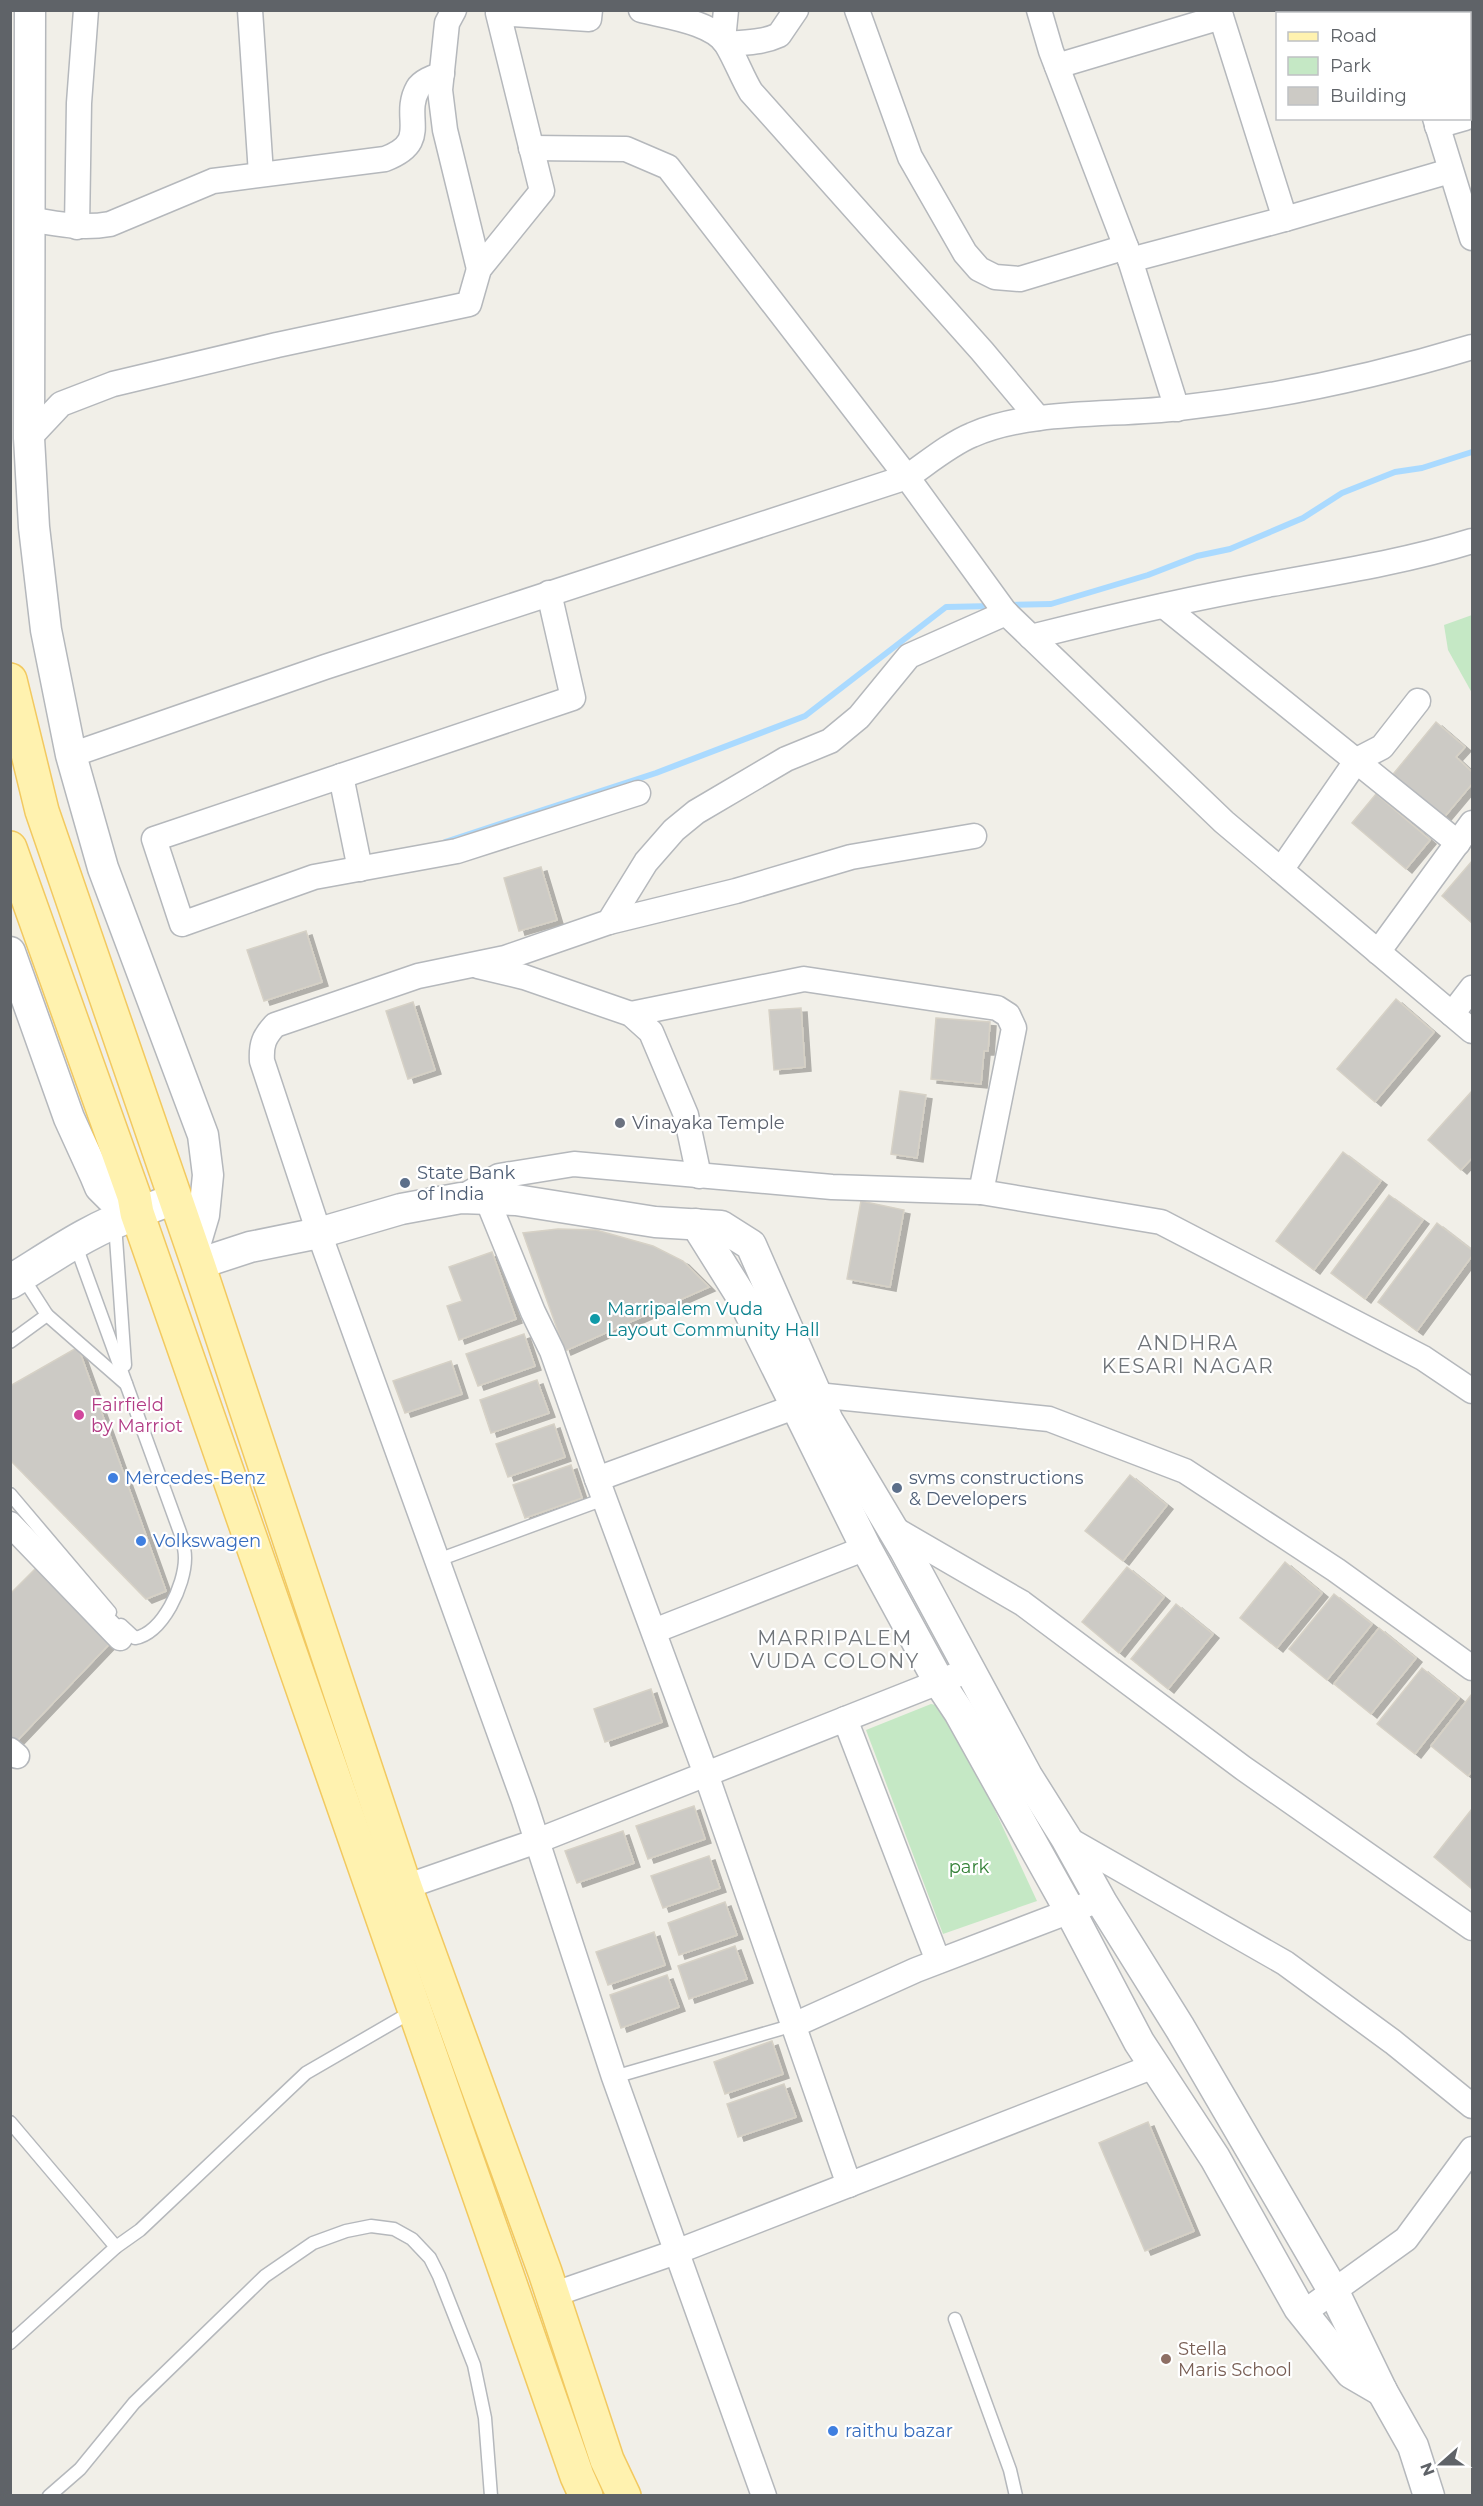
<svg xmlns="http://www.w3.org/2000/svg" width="1483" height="2506" viewBox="0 0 1483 2506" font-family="Montserrat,sans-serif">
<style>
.green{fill:#c5e8c5}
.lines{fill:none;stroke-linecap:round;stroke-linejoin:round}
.stream{stroke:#aadaff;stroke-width:6}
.building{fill:#cccac5;stroke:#d6d1c6;stroke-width:1.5;filter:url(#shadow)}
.service-casing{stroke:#b5b8bc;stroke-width:15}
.minor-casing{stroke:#b5b8bc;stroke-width:27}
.tertiary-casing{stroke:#b5b8bc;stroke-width:33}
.secondary-casing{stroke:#b6babf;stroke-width:36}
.primary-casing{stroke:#f2c960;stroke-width:36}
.service{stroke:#fff;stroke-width:12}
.minor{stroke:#fff;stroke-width:24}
.tertiary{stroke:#fff;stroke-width:30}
.secondary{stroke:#fff;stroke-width:33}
.primary{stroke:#fff2af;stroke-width:33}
.worship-dot{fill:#6b7280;stroke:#fff;stroke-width:2}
.service-dot{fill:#5c6f8a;stroke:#fff;stroke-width:2}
.culture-dot{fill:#0f9aa8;stroke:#fff;stroke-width:2}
.hotel-dot{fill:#d1479c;stroke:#fff;stroke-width:2}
.shop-dot{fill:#3f7fe0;stroke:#fff;stroke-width:2}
.education-dot{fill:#8d6e63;stroke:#fff;stroke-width:2}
.labels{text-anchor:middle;stroke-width:4.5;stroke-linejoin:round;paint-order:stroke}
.worship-label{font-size:18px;fill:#5b616d;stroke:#fff;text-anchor:start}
.service-label{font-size:18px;fill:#4e5e75;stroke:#fff;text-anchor:start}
.culture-label{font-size:18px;fill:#0d838f;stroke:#fff;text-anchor:start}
.hotel-label{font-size:18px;fill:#b23c85;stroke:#fff;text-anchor:start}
.shop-label{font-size:18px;fill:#366cbe;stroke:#fff;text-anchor:start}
.park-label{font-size:18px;fill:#348238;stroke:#fff}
.education-label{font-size:18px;fill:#785e54;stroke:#fff;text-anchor:start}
.neighbourhood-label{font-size:20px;letter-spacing:1.5px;fill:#70757a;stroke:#fff}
</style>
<defs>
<filter id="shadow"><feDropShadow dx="6" dy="4" stdDeviation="0" flood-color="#0004"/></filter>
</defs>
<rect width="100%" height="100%" fill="#f1efe8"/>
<g class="green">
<path d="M1472,615v78l-24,-43 -4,-25z"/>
<path d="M931,1704l9,2 28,46 69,149 -94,33 -77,-204z"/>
</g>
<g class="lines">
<g class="stream">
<path d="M1007,605l44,-1 97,-29 49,-19 33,-7 73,-31 39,-25 53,-21 27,-4 50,-16"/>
<path d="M445,842l211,-69 149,-57 141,-109 48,-1"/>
</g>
</g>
<g class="building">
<path d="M1436,722l29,25 -9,10 16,15v12l-31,37 -51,-43z"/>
<path d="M1376,794l54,46 -24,29 -54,-46z"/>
<path d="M1472,861v62l-30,-27z"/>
<path d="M541,867l16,53 -38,11 -15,-53z"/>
<path d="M306,931l16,51 -58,19 -17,-51z"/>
<path d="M1396,999l38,33 -59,70 -38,-33z"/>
<path d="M413,1002l22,68 -27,9 -22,-68z"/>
<path d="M801,1008l4,59 -31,3 -5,-60z"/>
<path d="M936,1018l54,4 -2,29h-4l-3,33 -50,-5z"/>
<path d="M900,1091l26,4 -9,63 -26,-4z"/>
<path d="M1472,1091v67l-11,12 -33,-30z"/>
<path d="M1343,1152l38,29 -67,89 -38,-29z"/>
<path d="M1389,1195l34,25 -58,79 -34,-26z"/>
<path d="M861,1201l43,9 -14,77 -43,-8z"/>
<path d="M1437,1223l35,27v6l-55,75 -39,-29z"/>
<path d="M558,1229l38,1 57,16 30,15 26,26 -144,64 -42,-118z"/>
<path d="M492,1252l24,67 -57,21 -12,-34 15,-5 -13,-34z"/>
<path d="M524,1334l11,32 -57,20 -12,-32z"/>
<path d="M78,1347l88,244 -20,8 -136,-139v-74z"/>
<path d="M451,1361l11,33 -57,19 -12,-32z"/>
<path d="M537,1380l12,33 -58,20 -11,-33z"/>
<path d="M554,1424l11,33 -57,20 -12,-33z"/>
<path d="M571,1465l11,33 -57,20 -12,-33z"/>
<path d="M1130,1475l37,30 -44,56 -38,-30z"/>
<path d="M1285,1562l37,31 -45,55 -37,-30z"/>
<path d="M39,1565l76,73 -101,106 -4,-3v-147z"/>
<path d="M1127,1567l37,30 -45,56 -37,-31z"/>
<path d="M1334,1594l38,30 -45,56 -38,-31z"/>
<path d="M1176,1604l37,30 -45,55 -37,-30z"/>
<path d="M1379,1628l37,30 -45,56 -37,-30z"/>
<path d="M1422,1668l37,30 -44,56 -38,-30z"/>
<path d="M651,1689l11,33 -57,20 -11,-33z"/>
<path d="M1472,1694v77l-4,5 -37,-30z"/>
<path d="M694,1806l11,33 -57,20 -12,-33z"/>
<path d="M1472,1809v80l-38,-32z"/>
<path d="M623,1831l11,32 -57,20 -12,-32z"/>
<path d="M709,1856l11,32 -57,20 -12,-32z"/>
<path d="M725,1902l12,33 -58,20 -11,-32z"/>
<path d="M654,1932l11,33 -57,20 -12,-33z"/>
<path d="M735,1946l12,33 -58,20 -11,-33z"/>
<path d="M667,1975l12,32 -58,21 -11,-33z"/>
<path d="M772,2041l11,33 -58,20 -11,-32z"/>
<path d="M784,2084l12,33 -58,20 -11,-33z"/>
<path d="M1148,2122l46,109 -49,20 -46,-108z"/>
</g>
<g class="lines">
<g class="service-casing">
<g id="service">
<path d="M115,1224l10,141"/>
<path d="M75,1243l106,292c2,7 4,16 4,23 0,27 -22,75 -50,80l-14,-13"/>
<path d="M47,1315l79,69"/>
<path d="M10,1342l37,-27 -25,-39"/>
<path d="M10,1494l100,118"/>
<path d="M438,1560l166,-61"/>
<path d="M614,2077l180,-52"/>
<path d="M10,2122l106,125"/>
<path d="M955,2319l55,151 6,26"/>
<path d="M10,2343l106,-96 24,-17 166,-157 107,-62"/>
<path d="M49,2496l31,-27 54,-66 131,-127 48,-33 33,-12 25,-5 23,3 18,10 18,19 9,18 35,89 11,53 6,78"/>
</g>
</g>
<g class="minor-casing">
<g id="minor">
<path d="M250,10l11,164"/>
<path d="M454,10l-7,13 -7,67 5,40 34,139"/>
<path d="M641,10c23,6 73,12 86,35 9,15 15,32 24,47l231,259 56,67"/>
<path d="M857,10l53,147 55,96 14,16 16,8 25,2 106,-32"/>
<path d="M1039,10l12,41 75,196 51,162"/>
<path d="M1219,10l66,209"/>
<path d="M1404,10l1,4"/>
<path d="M723,40l3,-30"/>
<path d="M727,44c19,-2 35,-1 52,-9l17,-25"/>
<path d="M1057,66l164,-49"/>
<path d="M1435,118l37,120"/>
<path d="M1437,126l28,-8"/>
<path d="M531,148l95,1 42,18 239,310 98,135 219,210 248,209"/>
<path d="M29,219c28,5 53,10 81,5l103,-43 172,-22c47,-18 16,-41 33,-71 4,-7 16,-11 24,-14"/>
<path d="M77,227l2,-124 7,-93"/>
<path d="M1130,260l155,-41 165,-48"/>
<path d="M29,438l32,-34 52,-20 164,-39 192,-41 10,-35 63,-78 -44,-178 91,6 1,-9"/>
<path d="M549,593l24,105 -419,141 28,85 132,-47 143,-26 181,-58"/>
<path d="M1164,606l294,237"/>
<path d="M1031,637c79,-20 160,-39 241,-53 67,-12 135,-23 200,-43"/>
<path d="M71,755l254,-88 582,-190c19,-13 43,-33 65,-42 58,-26 143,-19 207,-27 100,-11 197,-32 293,-61"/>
<path d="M341,776l19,93"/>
<path d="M1281,870l76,-110 25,-13 36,-46"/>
<path d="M609,922l127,-31 115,-34 123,-21"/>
<path d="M1378,952l94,-129"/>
<path d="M478,966l46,11 107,37 20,18 35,83 13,61"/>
<path d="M631,1014l173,-35 193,29 11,7 6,13 -33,164"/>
<path d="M1452,1014l20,-26"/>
<path d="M461,1198l38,-22 75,-12 258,23 149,5 180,30 262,136 49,33"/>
<path d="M487,1199l46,113 19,39 45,128 109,295 143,411"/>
<path d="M817,1395l232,24 136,52 151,99 136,98"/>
<path d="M597,1479l200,-73"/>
<path d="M10,1524l110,114"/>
<path d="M891,1527l131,76 221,165 229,160"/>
<path d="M654,1631l212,-83"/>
<path d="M845,1719l93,242"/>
<path d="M10,1750l7,6"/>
<path d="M1066,1838l219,125 108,79 79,64"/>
<path d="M405,1887l132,-46 432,-171"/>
<path d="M794,2025l122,-55 170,-65"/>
<path d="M552,2295l124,-43 478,-186"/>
<path d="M1303,2313l103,-74 66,-90"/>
<path d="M764,2496l-150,-419 -90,-276 -205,-568 -57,-172c-1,-17 2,-24 13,-36l143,-49 87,-18 104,-36 37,-60 28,-32 22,-18 90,-53 44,-18 29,-24 50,-61 97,-43"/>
</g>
</g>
<g class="tertiary-casing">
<g id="tertiary">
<path d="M30,10l-1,428 5,89 12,103 25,125 32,113 100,267 5,40 -4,40 -11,37"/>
<path d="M10,952l59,166 26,57 5,12 11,11 26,15 37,-14"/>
<path d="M696,1224l47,75 123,249 73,134 20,30 111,199 69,131 76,116 84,150 52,65 31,18"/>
<path d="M198,1264l52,-17 69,-14 82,-24 60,-11 55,2 139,22 66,4 30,19 77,176 77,129 122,226 39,62 36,65 78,125 154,264 48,99 31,55 16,50"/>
</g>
</g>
<g class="secondary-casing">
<path id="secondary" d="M10,1282c41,-25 81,-54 127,-69"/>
</g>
<g class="primary-casing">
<g id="primary">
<path d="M10,680l32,131 156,453 207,623 140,385 62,188 17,36"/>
<path d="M10,848l124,348 3,17 440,1263 9,20"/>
</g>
</g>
<use href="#service" class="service"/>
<use href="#minor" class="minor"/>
<use href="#tertiary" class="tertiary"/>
<use href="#secondary" class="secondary"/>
<use href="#primary" class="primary"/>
</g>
<circle class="worship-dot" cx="620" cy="1123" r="6"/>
<g class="service-dot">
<circle cx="405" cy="1183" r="6"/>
<circle cx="897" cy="1488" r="6"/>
</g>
<circle class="culture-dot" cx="595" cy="1319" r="6"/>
<circle class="hotel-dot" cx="79" cy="1415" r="6"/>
<g class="shop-dot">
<circle cx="113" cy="1478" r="6"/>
<circle cx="141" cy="1541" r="6"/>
<circle cx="833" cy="2431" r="6"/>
</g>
<circle class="education-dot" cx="1166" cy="2359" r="6"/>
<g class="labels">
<g class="worship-label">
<text x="632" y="1129">Vinayaka Temple</text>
</g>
<g class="service-label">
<text x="417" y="1179">State Bank<tspan x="417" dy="21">of India</tspan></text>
<text x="909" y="1484">svms constructions<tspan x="909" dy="21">&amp; Developers</tspan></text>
</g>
<g class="culture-label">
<text x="607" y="1315">Marripalem Vuda<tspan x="607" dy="21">Layout Community Hall</tspan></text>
</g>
<g class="hotel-label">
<text x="91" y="1411">Fairfield<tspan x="91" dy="21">by Marriot</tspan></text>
</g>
<g class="shop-label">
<text x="125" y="1484">Mercedes-Benz</text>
<text x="153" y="1547">Volkswagen</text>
<text x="845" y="2437">raithu bazar</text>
</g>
<g class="park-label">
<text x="969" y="1873">park</text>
</g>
<g class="education-label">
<text x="1178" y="2355">Stella<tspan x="1178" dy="21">Maris School</tspan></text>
</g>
<g class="neighbourhood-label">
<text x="1188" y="1350">ANDHRA<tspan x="1188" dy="23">KESARI NAGAR</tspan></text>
<text x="835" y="1645">MARRIPALEM<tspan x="835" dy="23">VUDA COLONY</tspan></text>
</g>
</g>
<rect width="1483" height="2506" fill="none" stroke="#5f6368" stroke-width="24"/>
<rect x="1276" y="12" width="195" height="108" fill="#ffffff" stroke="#bfc1c3" stroke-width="1.5"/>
<rect x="1288" y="32" width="30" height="9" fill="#fff2af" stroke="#bfc1c3" stroke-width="1.5"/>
<text x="1330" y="42" font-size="18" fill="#5f6368">Road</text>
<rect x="1288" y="57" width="30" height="18" fill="#c5e8c5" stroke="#bfc1c3" stroke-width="1.5"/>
<text x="1330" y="72" font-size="18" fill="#5f6368">Park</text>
<rect x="1288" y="87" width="30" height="18" fill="#cccac5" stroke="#bfc1c3" stroke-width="1.5"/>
<text x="1330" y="102" font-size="18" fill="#5f6368">Building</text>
<g transform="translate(1441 2464) rotate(249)" stroke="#ffffff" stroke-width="4.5" paint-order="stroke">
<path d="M0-4.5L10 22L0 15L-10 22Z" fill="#5f6368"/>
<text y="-9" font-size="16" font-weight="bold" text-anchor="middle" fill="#5f6368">N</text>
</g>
</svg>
